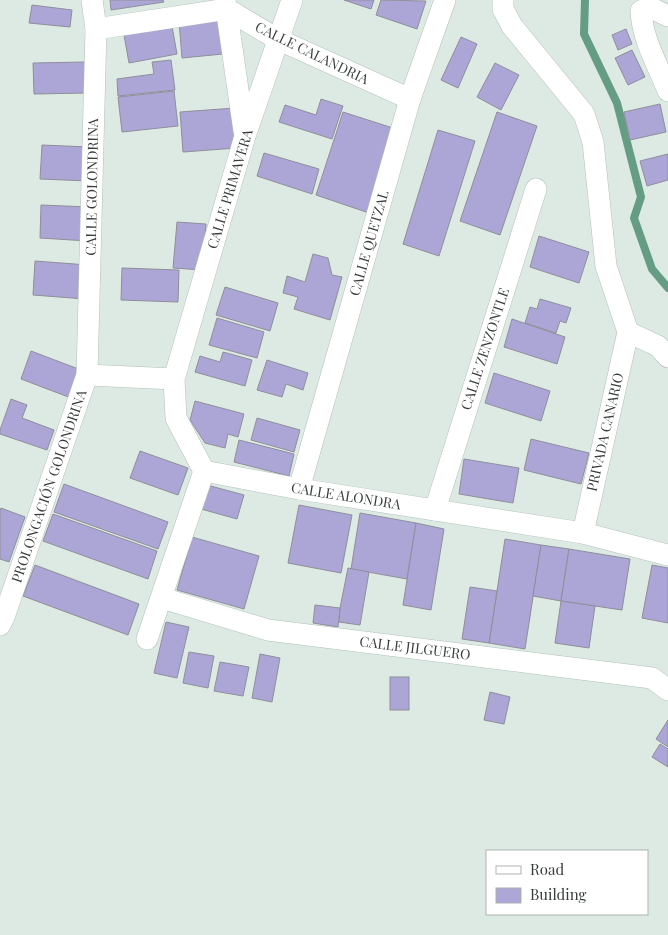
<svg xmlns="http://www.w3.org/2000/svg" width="668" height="935" viewBox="0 0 668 935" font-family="'Playfair Display',serif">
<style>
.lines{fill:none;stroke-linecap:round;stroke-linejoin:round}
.stream{stroke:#659d84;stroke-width:8}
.building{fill:#aca6d6;stroke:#8f8e9a}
.minor-casing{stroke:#b3c1ba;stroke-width:22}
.minor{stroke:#fff;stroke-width:21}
.labels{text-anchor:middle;stroke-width:5;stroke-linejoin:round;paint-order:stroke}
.street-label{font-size:14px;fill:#373d3a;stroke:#fff}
</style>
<rect width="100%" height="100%" fill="#dceae3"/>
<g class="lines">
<path class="stream" d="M585,0l-1,34 33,69 24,94 -7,21 18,51 16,19"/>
</g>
<g class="building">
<path d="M110,0h53l1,2 -53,8z"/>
<path d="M344,0h30l-3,9z"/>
<path d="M381,0l45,1 -9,28 -41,-14z"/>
<path d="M32,5l40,5 -2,17 -41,-4z"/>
<path d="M220,18l3,36 -41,4 -3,-36z"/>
<path d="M172,26l5,28 -48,9 -5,-28z"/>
<path d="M626,29l6,15 -14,6 -6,-15z"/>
<path d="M461,37l16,7 -19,44 -17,-8z"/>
<path d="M632,50l13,27 -17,8 -13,-27z"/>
<path d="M171,60l4,30 -57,6 -1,-17 37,-5 -2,-12z"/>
<path d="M85,62l1,31 -52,1 -1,-31z"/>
<path d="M495,63l24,12 -18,35 -24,-13z"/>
<path d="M174,91l4,35 -56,6 -4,-35z"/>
<path d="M321,99l22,7 -11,33 -53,-17 6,-17 31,10z"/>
<path d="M660,104l6,28 -36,8 -6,-28z"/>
<path d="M235,108l2,40 -54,4 -3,-40z"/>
<path d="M343,112l53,17 -27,84 -53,-18z"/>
<path d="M497,112l40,14 -37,109 -40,-14z"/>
<path d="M438,130l37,11 -36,115 -36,-12z"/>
<path d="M42,145l48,2 -1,34 -49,-2z"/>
<path d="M264,153l55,16 -7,25 -55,-18z"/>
<path d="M668,154v26l-21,6 -7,-25z"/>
<path d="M41,205l49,2 -2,34 -48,-3z"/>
<path d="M177,222l29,2 -3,46 -30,-2z"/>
<path d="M539,236l50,16 -10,31 -49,-16z"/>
<path d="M313,254l15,4 4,17 10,2 -12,43 -36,-11 4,-12 -15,-4 4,-17 18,6z"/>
<path d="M35,261l53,4 -3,34 -52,-4z"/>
<path d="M122,268l57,2 -1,32 -57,-2z"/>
<path d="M225,287l53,16 -8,28 -54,-16z"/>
<path d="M540,299l31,9 -5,15 -6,-2 -4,12 -31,-10 5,-16 7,2z"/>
<path d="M217,318l47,14 -7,26 -48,-13z"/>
<path d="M512,319l53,18 -8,27 -53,-17z"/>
<path d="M31,351l50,19 -10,28 -50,-19z"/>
<path d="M223,352l29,8 -7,26 -50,-14 5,-16 20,6z"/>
<path d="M267,360l41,13 -5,17 -17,-6 -4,13 -25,-7z"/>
<path d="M494,373l56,18 -9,30 -56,-18z"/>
<path d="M11,399l16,6 -5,13 32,12 -7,20 -47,-16v-4z"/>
<path d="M195,401l49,13 -6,23 -10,-3 -3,14 -20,-5 -15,-23z"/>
<path d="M257,418l43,12 -6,22 -43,-12z"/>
<path d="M531,439l58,14 -8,31 -57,-14z"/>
<path d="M239,440l55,14 -5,22 -55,-14z"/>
<path d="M140,451l48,17 -10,27 -48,-17z"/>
<path d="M464,459l55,9 -6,35 -54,-9z"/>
<path d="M64,484l104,38 -10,27 -104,-37z"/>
<path d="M207,485l37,10 -7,24 -36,-10z"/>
<path d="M299,505l53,10 -11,58 -53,-10z"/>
<path d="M1,508l24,9 -16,45 -9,-3v-48z"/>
<path d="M360,513l56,10 -9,56 -56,-10z"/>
<path d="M53,514l104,37 -9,28 -105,-38z"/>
<path d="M416,523l28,6 -13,81 -28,-5z"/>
<path d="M192,537l67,19 -15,53 -67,-19z"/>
<path d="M505,539l36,6 -16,104 -36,-6z"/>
<path d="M541,545l28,4 -8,52 -28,-5z"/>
<path d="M569,549l61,10 -8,51 -61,-9z"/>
<path d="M35,565l104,39 -11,31 -105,-39z"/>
<path d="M652,565l16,3v55l-26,-5z"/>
<path d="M348,568l21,4 -9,53 -21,-3 1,-14z"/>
<path d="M470,587l27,4 -8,52 -27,-4z"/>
<path d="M561,601l34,5 -6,42 -34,-5z"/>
<path d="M315,605l25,3 -2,19 -25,-4z"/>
<path d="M166,622l23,5 -12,51 -23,-5z"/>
<path d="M189,652l25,4 -6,32 -25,-5z"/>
<path d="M260,654l20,4 -8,44 -20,-4z"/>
<path d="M220,662l29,5 -6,29 -29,-5z"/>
<rect x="390" y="677" width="19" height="33"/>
<path d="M490,692l20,5 -6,27 -20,-4z"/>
<path d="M668,720v27l-12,-8z"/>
<path d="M660,744l8,5v18l-16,-10z"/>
</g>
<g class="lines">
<g class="minor-casing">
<g id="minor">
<path d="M225,0l19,131"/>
<path d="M503,0v9l9,17 72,88 9,28 13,124 22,66"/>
<path d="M668,16l-19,-9 -8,4c1,28 17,54 27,80"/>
<path d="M96,29l131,-20 50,30 133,60"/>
<path d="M628,332l30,14 10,11"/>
<path d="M87,375l87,4"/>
<path d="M204,471l-28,-53 -2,-39 71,-243 47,-136"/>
<path d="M204,471l95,18 284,44 85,22"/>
<path d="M299,489l111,-390 35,-99"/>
<path d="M435,510l101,-321"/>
<path d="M583,533l45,-201"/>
<path d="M162,598l106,32 384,48 16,12"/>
<path d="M0,625l4,-8 83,-242 9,-346 -4,-29"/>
<path d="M147,639l57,-168"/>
</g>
</g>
<use href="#minor" class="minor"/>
</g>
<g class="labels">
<g class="street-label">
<text transform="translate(312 53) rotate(26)" y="5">CALLE CALANDRIA</text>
<text transform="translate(92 187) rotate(-89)" y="5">CALLE GOLONDRINA</text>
<text transform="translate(230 189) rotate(-73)" y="5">CALLE PRIMAVERA</text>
<text transform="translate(369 243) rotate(-74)" y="5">CALLE QUETZAL</text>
<text transform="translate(485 349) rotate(-72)" y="5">CALLE ZENZONTLE</text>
<text transform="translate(605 432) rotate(-77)" y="5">PRIVADA CANARIO</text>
<text transform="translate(49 486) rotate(-71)" y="5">PROLONGACIÓN GOLONDRINA</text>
<text transform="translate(346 496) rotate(9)" y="5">CALLE ALONDRA</text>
<text transform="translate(415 648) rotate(7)" y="5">CALLE JILGUERO</text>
</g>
</g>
<rect x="486" y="850" width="162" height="65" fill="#ffffff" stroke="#afb1b0"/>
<rect x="496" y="866" width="25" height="8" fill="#ffffff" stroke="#afb1b0"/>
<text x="530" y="875" font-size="15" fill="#373d3a">Road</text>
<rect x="496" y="888" width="25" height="15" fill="#aca6d6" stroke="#afb1b0"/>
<text x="530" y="900" font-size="15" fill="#373d3a">Building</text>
</svg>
